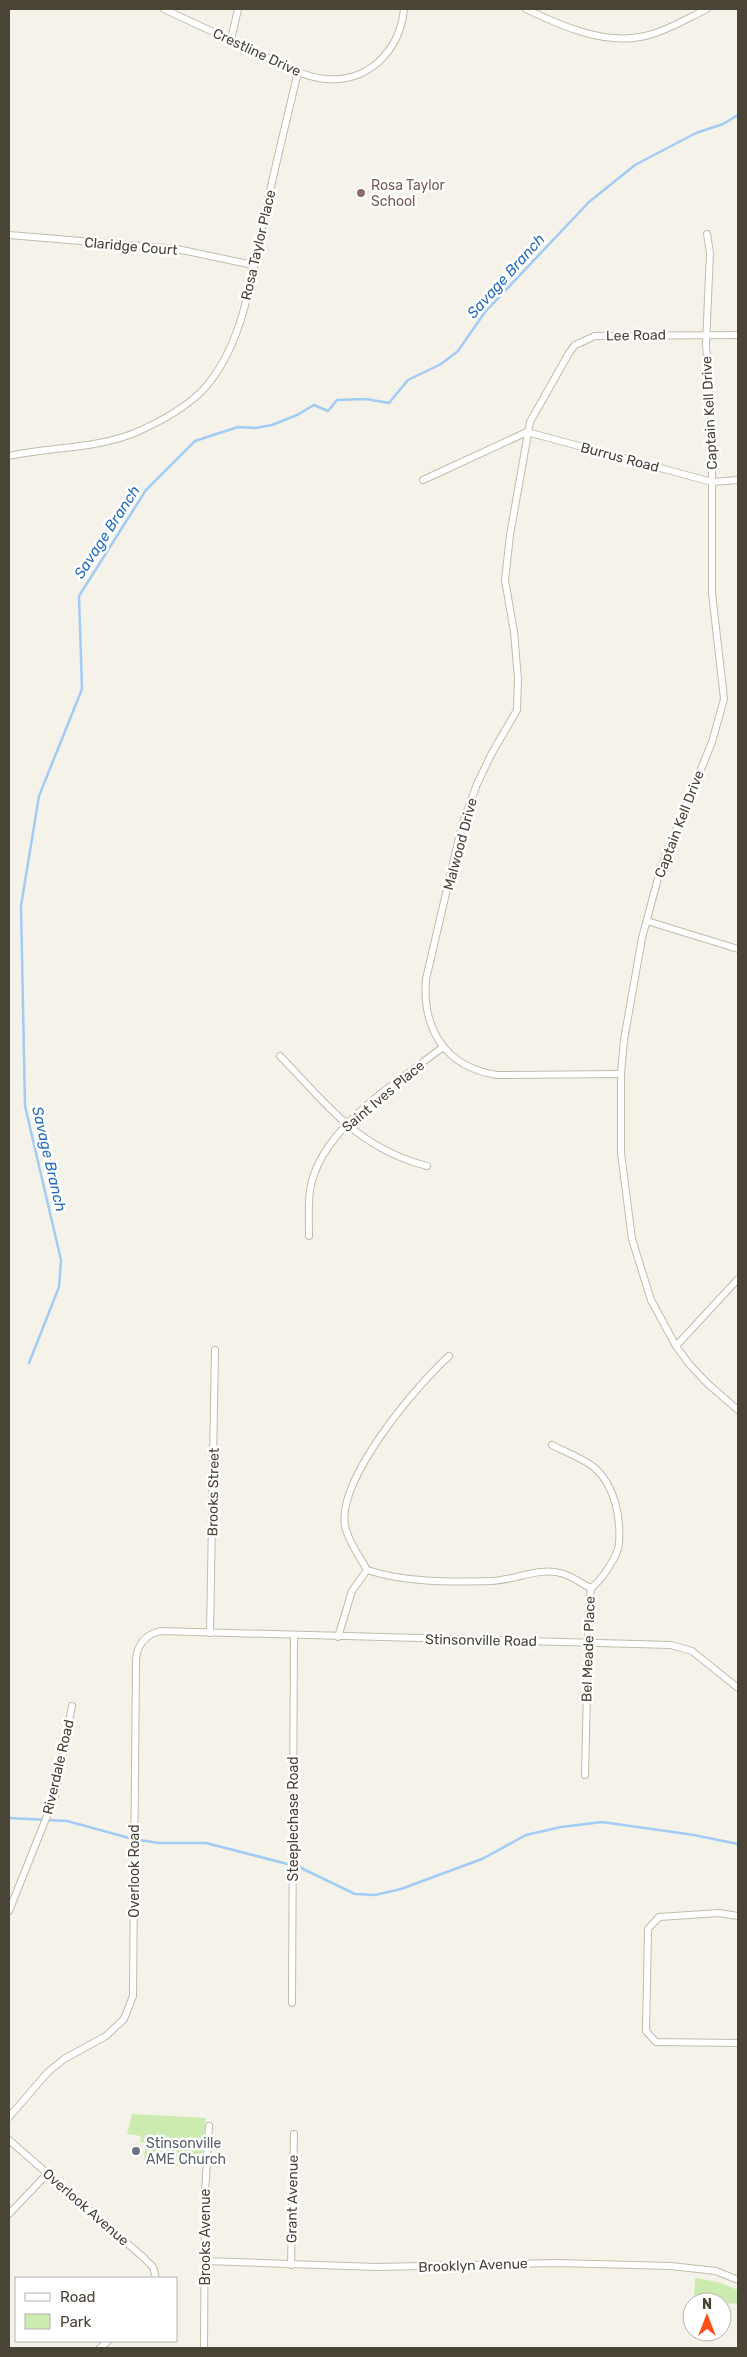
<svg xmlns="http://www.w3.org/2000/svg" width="747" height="2357" viewBox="0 0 747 2357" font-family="Rubik,sans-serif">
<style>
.green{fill:#cbebb0}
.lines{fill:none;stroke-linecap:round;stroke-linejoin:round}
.stream{stroke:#a2cbf5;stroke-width:2.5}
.minor-casing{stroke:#c2bcab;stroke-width:8}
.minor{stroke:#fff;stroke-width:6}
.education-dot{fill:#8d6e63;stroke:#fff;stroke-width:2}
.worship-dot{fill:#6b7280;stroke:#fff;stroke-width:2}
.labels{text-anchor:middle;stroke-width:5;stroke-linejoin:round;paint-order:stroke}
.street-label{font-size:14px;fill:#4a4437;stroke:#fff}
.education-label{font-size:14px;fill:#785e54;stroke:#fff;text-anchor:start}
.worship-label{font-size:14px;fill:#5b616d;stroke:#fff;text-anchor:start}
.water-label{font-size:15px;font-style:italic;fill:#2870bd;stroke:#fff}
</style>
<rect width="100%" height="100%" fill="#f5f3e9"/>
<g class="green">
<path d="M132,2114l74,4 -5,48 -35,-1 -22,-7 2,-15 -6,-1 1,-6 -14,-2z"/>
<path d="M695,2278l23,4 20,8v14l-44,-3z"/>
</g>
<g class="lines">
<g class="stream">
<path d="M29,1363l30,-76 2,-27 -36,-154 -4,-200 18,-110 43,-107 -3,-93 67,-106 49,-49 43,-14 18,1 16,-3 25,-10 17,-10 14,6 9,-11 29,-1 23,4 19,-23 33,-16 17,-13 27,-39 104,-110 46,-37 61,-32 27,-9 15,-9"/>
<path d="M9,1818l58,3 66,18 26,4h47l93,24 56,27 20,1 26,-6 81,-30 44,-24 35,-8 41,-5 92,13 44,9"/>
</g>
<g class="minor-casing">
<g id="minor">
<path d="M164,9c29,14 58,27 87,40 23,12 48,27 74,30 44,4 75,-29 79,-70"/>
<path d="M526,9c33,16 76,35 114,28 23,-4 46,-18 67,-28"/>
<path d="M231,40l7,-31"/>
<path d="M707,234l3,19 -4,91 6,89v160l12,106 -12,43 -51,125 -19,71 -18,102 -3,34v79l11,86 19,61 25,46 13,18 19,20 30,26"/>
<path d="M9,235l168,14 76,16"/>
<path d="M527,432l185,50 26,-2"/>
<path d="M9,456c40,-9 83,-7 123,-22 24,-10 52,-25 71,-44 43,-47 49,-121 63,-181 10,-46 21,-91 32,-137"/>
<path d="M423,480l104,-48"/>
<path d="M647,921l91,28"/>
<path d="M280,1056c48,49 77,92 147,110"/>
<path d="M621,1074l-124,1c-52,-8 -75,-46 -71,-96l36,-154 15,-41 15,-31 25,-43 1,-31 -4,-47 -9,-52 5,-45 20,-113 39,-69 6,-8 20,-9 143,-1"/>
<path d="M309,1236c0,-15 -1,-31 1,-46 10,-62 87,-107 133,-143"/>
<path d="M676,1346l62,-67"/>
<path d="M449,1356c-33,30 -112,123 -104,170 3,15 15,31 22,44 40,13 84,12 125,11 24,-1 48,-15 72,-7 9,3 18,10 27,14"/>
<path d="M552,1445c13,7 33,14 44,24 19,18 25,49 23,75 -1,12 -18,37 -28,44l-2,14 -4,173"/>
<path d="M210,1633l5,-283"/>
<path d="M338,1637l14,-46 15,-21"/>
<path d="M9,1911l46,-115 17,-90"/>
<path d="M738,1916l-19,-3 -60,4 -11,12 -2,102 10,11 82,1"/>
<path d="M292,2003l2,-368"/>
<path d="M9,2117l39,-45 16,-13 42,-23 18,-17 9,-23 3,-336c1,-15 9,-25 24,-29l511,14 21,6 46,37"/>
<path d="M9,2140l135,118 9,9 3,11"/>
<path d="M9,2214l38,-40"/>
<path d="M205,2261l172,6 179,-4 115,3 45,5 22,9"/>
<path d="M291,2265l3,-131"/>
<path d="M100,2348l8,-7"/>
<path d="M204,2348l1,-155 4,-67"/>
</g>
</g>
<use href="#minor" class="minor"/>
</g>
<circle class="education-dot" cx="361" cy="193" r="5"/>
<circle class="worship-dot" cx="136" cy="2151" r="5"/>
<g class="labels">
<g class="street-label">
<text transform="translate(257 52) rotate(25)" y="5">Crestline Drive</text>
<text transform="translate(258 245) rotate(-77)" y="5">Rosa Taylor Place</text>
<text transform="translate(131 246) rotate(5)" y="5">Claridge Court</text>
<text transform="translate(636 335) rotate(-1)" y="5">Lee Road</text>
<text transform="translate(709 413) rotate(-93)" y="5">Captain Kell Drive</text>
<text transform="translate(620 457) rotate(15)" y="5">Burrus Road</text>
<text transform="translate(679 824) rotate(-69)" y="5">Captain Kell Drive</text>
<text transform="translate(460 844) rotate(-75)" y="5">Malwood Drive</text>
<text transform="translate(383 1096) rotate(-40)" y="5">Saint Ives Place</text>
<text transform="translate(213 1492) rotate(-89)" y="5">Brooks Street</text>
<text transform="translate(481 1640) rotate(1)" y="5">Stinsonville Road</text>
<text transform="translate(588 1649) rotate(-88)" y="5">Bel Meade Place</text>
<text transform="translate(58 1767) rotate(-77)" y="5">Riverdale Road</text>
<text transform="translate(293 1819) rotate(-90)" y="5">Steeplechase Road</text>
<text transform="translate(134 1871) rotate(-90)" y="5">Overlook Road</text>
<text transform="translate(292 2199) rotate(-89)" y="5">Grant Avenue</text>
<text transform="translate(86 2207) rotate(41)" y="5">Overlook Avenue</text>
<text transform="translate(205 2237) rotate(-90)" y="5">Brooks Avenue</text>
<text transform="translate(473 2265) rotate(-2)" y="5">Brooklyn Avenue</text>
</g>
<g class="education-label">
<text x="371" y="190">Rosa Taylor<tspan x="371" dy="16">School</tspan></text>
</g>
<g class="worship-label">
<text x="146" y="2148">Stinsonville<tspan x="146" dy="16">AME Church</tspan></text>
</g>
<g class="water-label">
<text transform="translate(506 276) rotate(-48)" y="5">Savage Branch</text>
<text transform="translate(107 532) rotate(-57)" y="5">Savage Branch</text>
<text transform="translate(49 1159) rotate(77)" y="5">Savage Branch</text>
</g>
</g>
<rect width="747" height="2357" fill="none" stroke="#4a4437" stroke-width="20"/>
<rect x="15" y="2277" width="162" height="65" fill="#ffffff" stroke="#b7b4af"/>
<rect x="25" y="2293" width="25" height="8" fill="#ffffff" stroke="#b7b4af"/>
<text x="60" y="2302" font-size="15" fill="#4a4437">Road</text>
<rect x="25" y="2314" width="25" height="15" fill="#cbebb0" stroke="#b7b4af"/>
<text x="60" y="2327" font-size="15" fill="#4a4437">Park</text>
<g transform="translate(707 2317)"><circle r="24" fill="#ffffff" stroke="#b7b4af"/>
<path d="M0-4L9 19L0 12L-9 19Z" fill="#ff4f16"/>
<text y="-8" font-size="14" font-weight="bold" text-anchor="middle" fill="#4a4437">N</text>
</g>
</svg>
